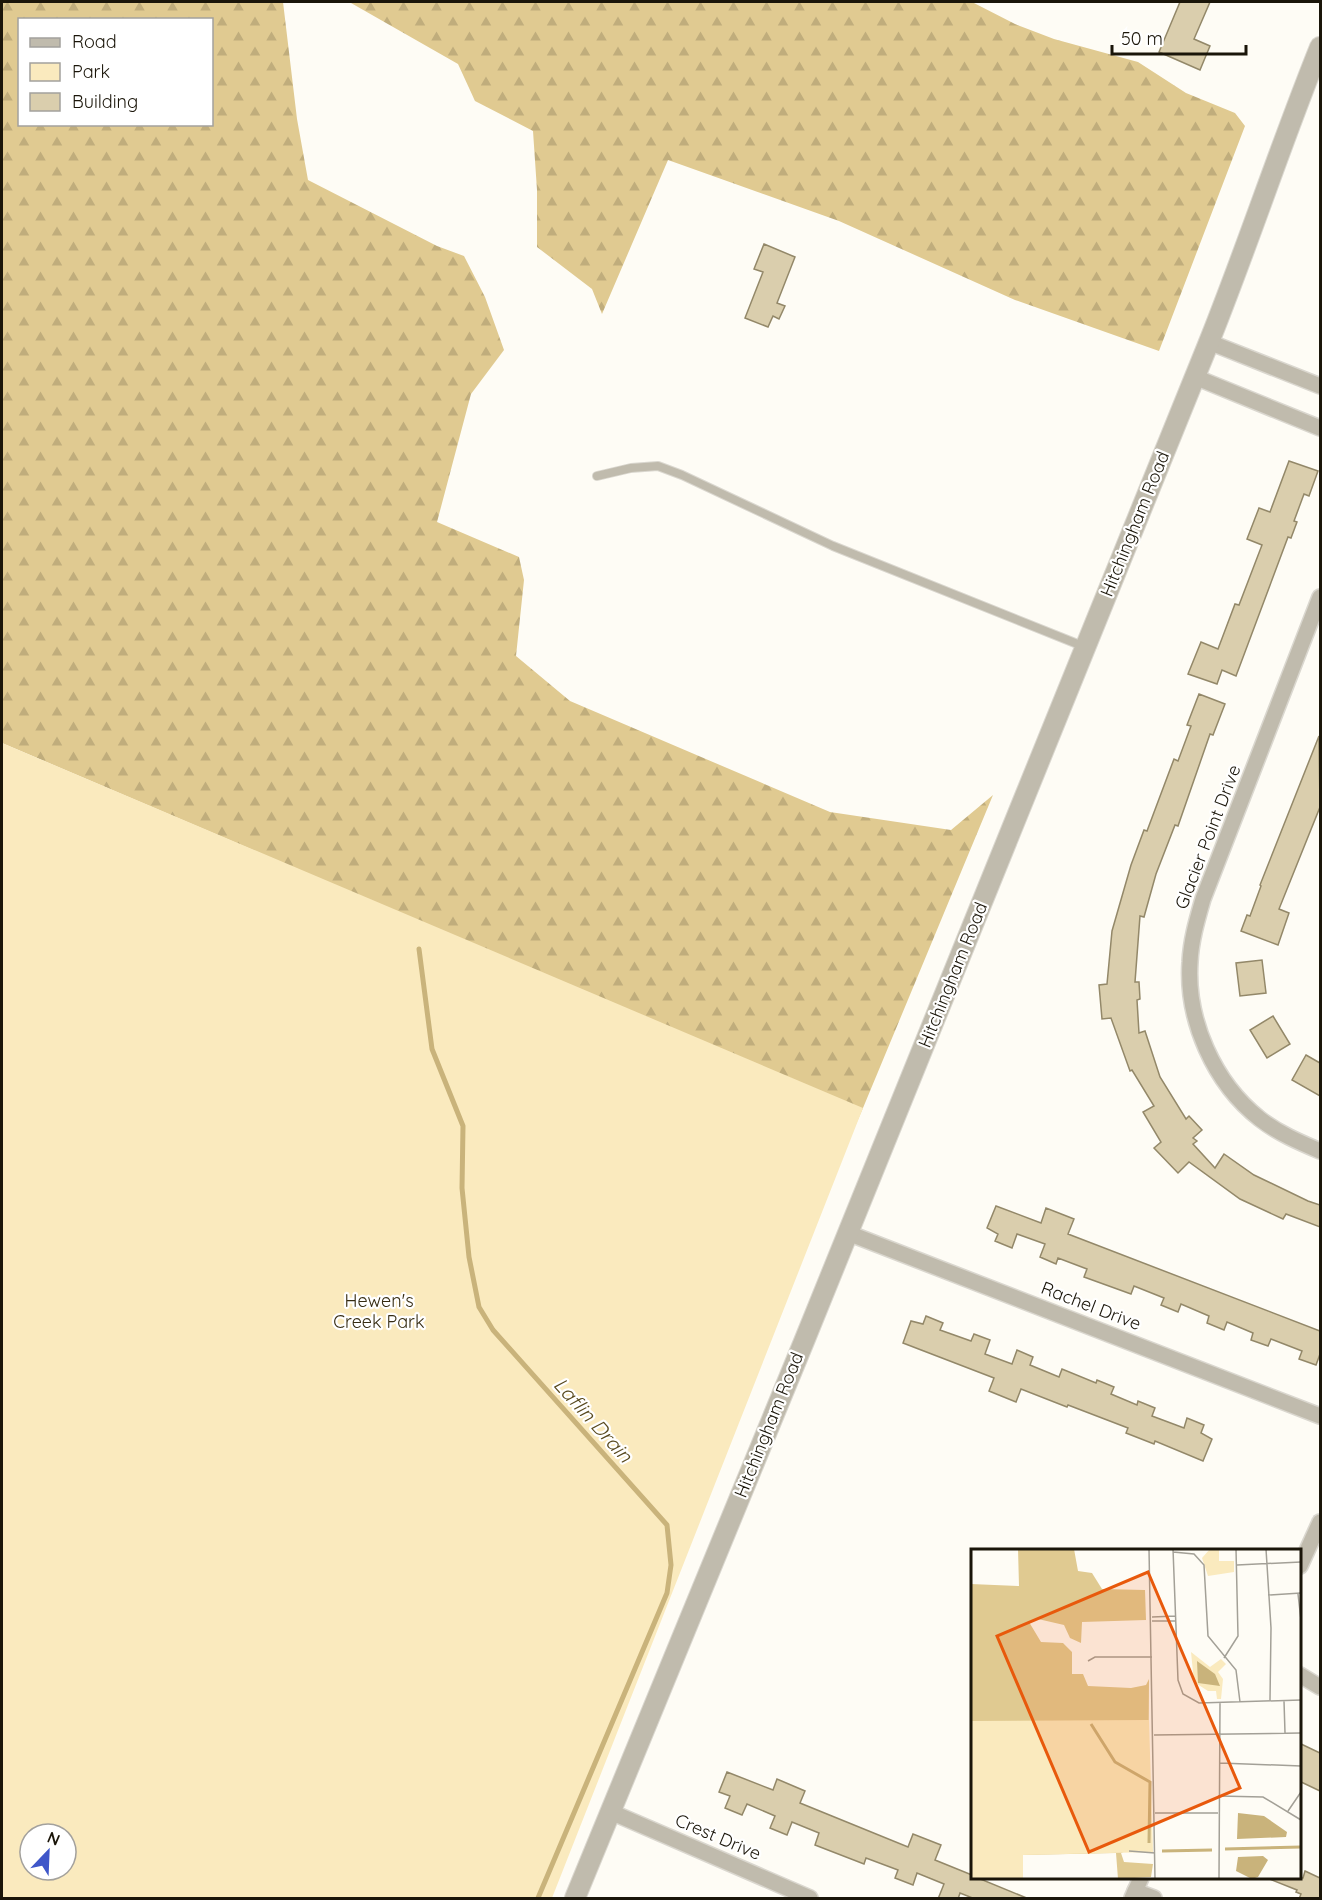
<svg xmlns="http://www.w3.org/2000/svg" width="1322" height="1900" viewBox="0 0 1322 1900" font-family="Quicksand,sans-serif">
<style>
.forest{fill:url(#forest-firs);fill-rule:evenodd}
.park{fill:#faeabe;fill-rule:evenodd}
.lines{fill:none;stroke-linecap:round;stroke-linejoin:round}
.stream{stroke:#c9b37b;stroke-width:5}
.building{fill:#dacead;stroke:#938869;stroke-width:1.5}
.service-casing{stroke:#dad7cf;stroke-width:10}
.minor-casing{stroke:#dad7cf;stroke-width:18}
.tertiary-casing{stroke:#dad7cf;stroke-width:22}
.service{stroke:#c0bbad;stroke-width:8}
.minor{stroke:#c0bbad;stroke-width:15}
.tertiary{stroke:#c0bbad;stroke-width:20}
.labels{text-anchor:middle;stroke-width:4.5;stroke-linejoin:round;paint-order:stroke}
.street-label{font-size:18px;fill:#1a1509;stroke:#fff}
.park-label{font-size:18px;fill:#362c12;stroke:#fff}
.water-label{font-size:20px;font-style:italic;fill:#58491d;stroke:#fff}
.inset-river{fill:none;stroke:#c9b37b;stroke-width:3}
.inset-road{fill:none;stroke:#a3a097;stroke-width:1.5}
.view{fill:#e8590c;fill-opacity:0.15;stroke:#e8590c;stroke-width:3}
.inset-edge{fill:none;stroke:#1a1509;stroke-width:3}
</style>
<defs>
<pattern id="forest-firs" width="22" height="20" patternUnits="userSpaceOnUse" patternTransform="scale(1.5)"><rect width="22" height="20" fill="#e0ca91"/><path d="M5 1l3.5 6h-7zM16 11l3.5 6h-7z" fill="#c0ad7c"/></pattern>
</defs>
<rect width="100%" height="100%" fill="#fefcf5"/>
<g class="forest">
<path d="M2,2h281l14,117 11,61 129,66 27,10 21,41 19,53 -33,44 -34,128 82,35 5,23 -8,76 54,45 260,111 121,18 42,-35 -130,313 -345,790h-516v-1153l326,137 -326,-139zM20,20h192v104h-192zM30,1834h36v36h-36z"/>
<path d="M345,2h627l43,22 39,15 84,23 48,31 49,20 10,13 -86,225 -144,-51 -176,-79 -171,-61 -66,154 -10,-25 -55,-42v-57l-4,-59 -58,-30 -17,-37 -107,-61z"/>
</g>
<path class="park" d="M2,743l861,365 -311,790h-550zM30,1834h36v36h-36z"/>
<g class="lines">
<path class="stream" d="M419,949l13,100 31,77 -1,62 7,69 10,50 14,23 174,195 4,40 -4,28 -129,305"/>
</g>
<g class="building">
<path d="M1180,2h30l-16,37 16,7 -10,24 -41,-18z"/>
<path d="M764,244l31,13 -18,46 8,3 -6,13 -6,-3 -5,11 -23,-9 18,-46 -9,-3z"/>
<path d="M1289,461l29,10 -9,25 -5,-2 -10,27 3,1 -6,16 -3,-1 -52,139 -14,-6 -5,14 -29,-10 13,-32 17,7 17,-45 4,1 23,-60 -15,-6 12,-31 11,4z"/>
<path d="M1199,694l26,10 -12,31 -3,-1 -32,92 -3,-1 -19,49 -12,43 -4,-1 -5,66h4l1,17 -3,1 2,33 6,-2 15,46 26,42 3,-3 13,14 -9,8 4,3 -4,3 22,24 9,-14 30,21 54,26 12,4v22l-34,-13 -3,5 -43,-20 -51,-37 -11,11 -24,-25 7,-6 -18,-30 11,-6 -22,-36 -2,1 -19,-53 -9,1 -3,-34 8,-1 5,-53 19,-66 13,-35 3,1 27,-72 4,2 13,-35 -4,-1z"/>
<path d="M1319,736l1,71 -41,102 10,4 -11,32 -37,-14 6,-16 3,1 11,-30 -1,-1z"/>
<path d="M1262,960l4,33 -26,3 -4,-33z"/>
<path d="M1273,1016l17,28 -23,14 -17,-28z"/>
<path d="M1306,1055l14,8v33l-28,-16z"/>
<path d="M996,1206l45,17 5,-15 28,11 -6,15 252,97v23l-4,11 -17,-6 3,-8 -31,-12 -3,7 -17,-6 2,-7 -26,-11 -3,8 -17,-7 2,-7 -28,-12 -3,8 -17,-7 3,-7 -30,-12 -3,8 -47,-17 3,-8 -29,-11 -2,6 -16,-7 5,-13 -28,-10 -5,14 -17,-7 3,-7 -11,-6z"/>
<path d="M926,1316l17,7 -3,7 31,11 3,-7 16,6 -5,14 27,10 5,-14 16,7 -3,8 29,12 3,-8 34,14 1,-3 17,7 -3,7 26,11 1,-4 17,7 -3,8 32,12 3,-10 17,7 -3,8 11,6 -9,22 -48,-20 -1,3 -28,-11 2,-5 -60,-23 -1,2 -46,-18 -5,13 -27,-11 5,-13 -91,-35 8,-22 12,3z"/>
<path d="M1299,1743l21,10v38l-21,-10z"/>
<path d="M727,1772l46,18 4,-11 28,12 -5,12 108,44 5,-13 28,11 -6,15 37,15v3h6l51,21h-54l-15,-6 -2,6h-20l6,-15 -27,-11 -4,12 -18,-7 3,-8 -32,-12 -2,6 -49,-19 4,-12 -27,-11 -5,13 -17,-7 5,-12 -28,-12 -5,11 -17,-7 5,-12 -11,-4z"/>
<path d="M1305,1871l15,7v21h-21l2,-5 -5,-2 1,-2 -30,-12h36z"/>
</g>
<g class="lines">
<g class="service-casing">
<path id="service" d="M597,476l34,-8 27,-2 24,9 151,71 252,101"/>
</g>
<g class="minor-casing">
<g id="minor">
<path d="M1209,342l111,44"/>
<path d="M1195,377l125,51"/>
<path d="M1320,597l-117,302c-6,21 -12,41 -13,63 -4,58 24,121 70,157 18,14 39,23 60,32"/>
<path d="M848,1233l472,183"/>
<path d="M1300,1566l20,-44"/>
<path d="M1300,1675l20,12"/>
<path d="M611,1812l199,86"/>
<path d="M1135,1891l19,7"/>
<path d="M1132,1898l9,-20"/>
</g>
</g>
<g class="tertiary-casing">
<path id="tertiary" d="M575,1898c213,-516 425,-1033 632,-1551 40,-99 73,-201 113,-300"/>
</g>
<use href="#service" class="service"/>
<use href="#minor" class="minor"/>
<use href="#tertiary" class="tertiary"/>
</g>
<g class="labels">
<g class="street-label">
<text transform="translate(1135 524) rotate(-68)" y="6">Hitchingham Road</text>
<text transform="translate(1208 837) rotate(-69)" y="6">Glacier Point Drive</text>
<text transform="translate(953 975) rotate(-68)" y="6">Hitchingham Road</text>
<text transform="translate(1091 1306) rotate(21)" y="6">Rachel Drive</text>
<text transform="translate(769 1425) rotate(-68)" y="6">Hitchingham Road</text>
<text transform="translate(718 1837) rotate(23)" y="6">Crest Drive</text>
</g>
<g class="park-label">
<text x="379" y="1307">Hewen's<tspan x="379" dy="21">Creek Park</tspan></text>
</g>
<g class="water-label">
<text transform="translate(593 1420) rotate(48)" y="7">Laflin Drain</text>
</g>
</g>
<g transform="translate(971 1549)">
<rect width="330" height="330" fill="#fefcf5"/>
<path d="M239,0h9v12h15v11l-26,4 -6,-18zM220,103l19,15 11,-8 5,5 -8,8 5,7 -2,20h-4l-1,-8h-8l-14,-9z" fill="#faeabe"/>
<path d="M47,0h56l4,22 14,2 10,16 43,1 1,30 -64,2 -1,21 -11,-5 -6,-13 -26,-6 -9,3 12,20 22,1 9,9v22h11l5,12 43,2 15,-3 3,-6 -1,163 -27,11 3,9 29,2 -2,13 -33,2 -2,-26 -93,2v24h-52v-295l48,2z" fill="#e0ca91"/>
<path d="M178,171l4,132 -130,3v24h-52v-158z" fill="#faeabe"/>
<path d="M226,112l18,13 5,12 -22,-3zM267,264l26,3 23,16 -1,5 -49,2zM292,307l5,4 -10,17 -6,2 -16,-8 2,-14z" fill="#c9b37b"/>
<path class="inset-river" d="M120,175l24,38 35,20 -1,61M254,300l76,-2M191,302l50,-1"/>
<path class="inset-road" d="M178,0l6,330M202,0l5,131 5,14 16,9 102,-3M295,0l5,79 -1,72M202,3l21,2 10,11 4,71 28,34 4,32M266,16l64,-3M327,45l3,26M297,46l33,-2M181,68l24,-1M181,72h24M253,109l14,-22 -2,-87M117,112l7,-4h57M313,152l1,32M183,186l147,-2M249,214l81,3M247,247l45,1 38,23M317,262l13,-19M184,264h63M158,302l26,2M248,330l1,-176"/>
<path class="view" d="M177,23l92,216 -151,64 -92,-216z"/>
<rect width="330" height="330" class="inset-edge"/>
</g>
<rect width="1322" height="1900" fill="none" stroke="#1a1509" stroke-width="6"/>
<rect x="18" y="18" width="195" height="108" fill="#ffffff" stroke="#a3a19d" stroke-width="1.5"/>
<rect x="30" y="38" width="30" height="9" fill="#c0bbad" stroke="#a3a19d" stroke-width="1.5"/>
<text x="72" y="48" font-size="18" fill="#1a1509">Road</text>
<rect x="30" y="63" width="30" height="18" fill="#faeabe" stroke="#a3a19d" stroke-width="1.5"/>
<text x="72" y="78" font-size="18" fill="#1a1509">Park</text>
<rect x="30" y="93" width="30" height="18" fill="#dacead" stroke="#a3a19d" stroke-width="1.5"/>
<text x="72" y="108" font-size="18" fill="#1a1509">Building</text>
<g transform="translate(48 1852) rotate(23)"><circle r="28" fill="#ffffff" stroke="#a3a19d" stroke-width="1.5"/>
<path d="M0-4.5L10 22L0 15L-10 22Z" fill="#3e56c9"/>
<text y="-9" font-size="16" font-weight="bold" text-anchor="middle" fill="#1a1509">N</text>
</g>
<path d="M1112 45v9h134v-9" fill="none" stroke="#1a1509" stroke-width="3"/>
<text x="1121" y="45" font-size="18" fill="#1a1509" stroke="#ffffff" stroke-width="4.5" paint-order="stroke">50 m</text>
</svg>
